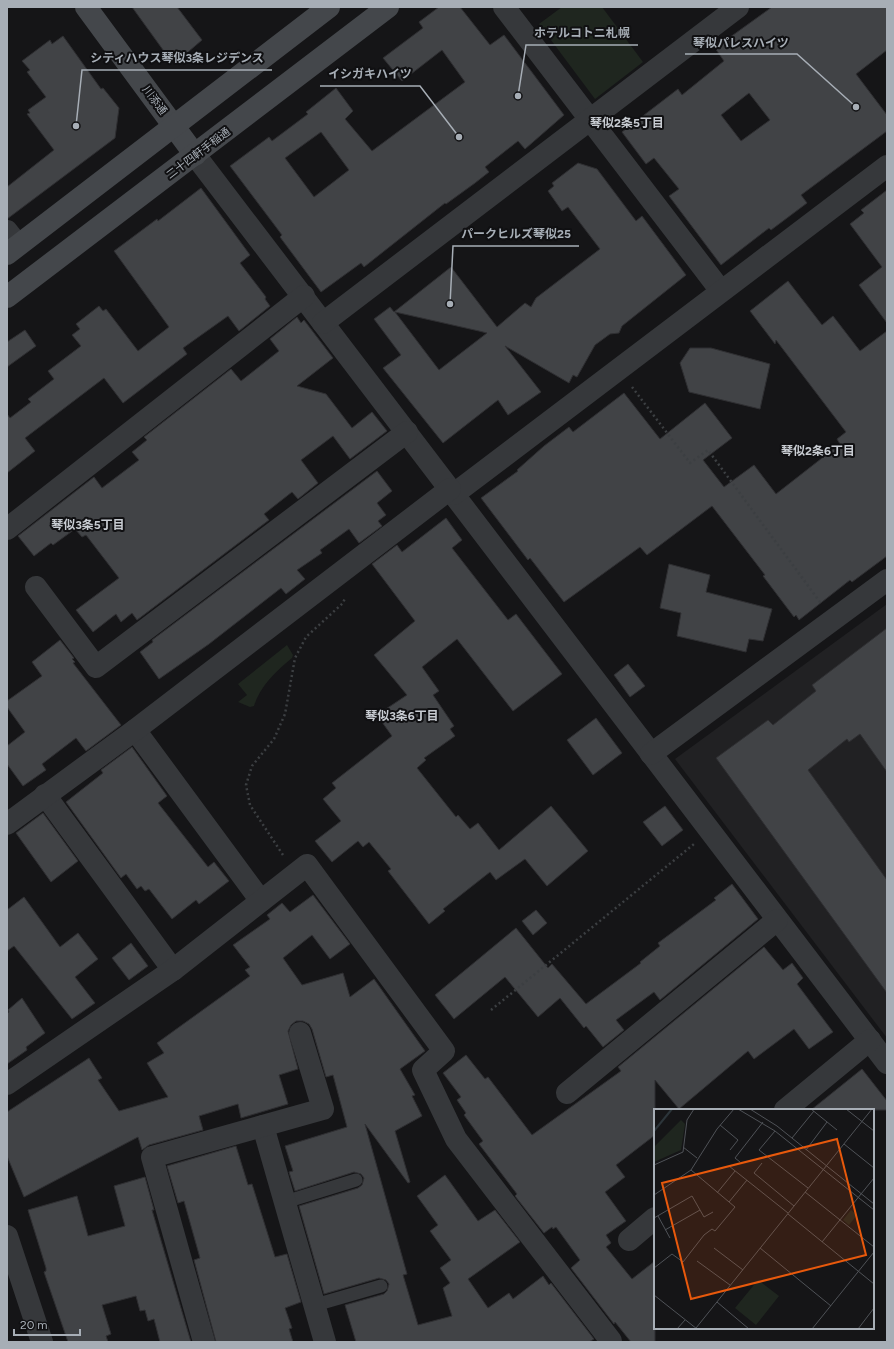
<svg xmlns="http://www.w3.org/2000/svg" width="894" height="1349" viewBox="0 0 894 1349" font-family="Figtree,'Noto Sans JP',sans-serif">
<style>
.built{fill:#212123}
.green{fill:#1f261f}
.building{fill:#414346;stroke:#2f2f32;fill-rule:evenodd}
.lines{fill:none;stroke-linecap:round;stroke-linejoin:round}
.path{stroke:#3c3f42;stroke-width:2.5;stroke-dasharray:2 3;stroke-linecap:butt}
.lane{stroke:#36383b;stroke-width:13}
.street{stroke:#36383b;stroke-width:22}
.secondary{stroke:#44474b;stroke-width:22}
.labels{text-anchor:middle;stroke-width:4;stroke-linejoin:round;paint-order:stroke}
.street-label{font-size:11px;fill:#a7aeb6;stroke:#101012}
.neighbourhood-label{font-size:12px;font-weight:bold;fill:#c8ccd2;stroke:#101012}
.inset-river{fill:none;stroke:#2c353a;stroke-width:2}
.inset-road{fill:none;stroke:#4f5257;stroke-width:1}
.view{fill:#e8590c;fill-opacity:0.15;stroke:#e8590c;stroke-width:2}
.inset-edge{fill:none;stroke:#a7aeb6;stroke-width:2}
.leader{fill:none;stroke:#a7aeb6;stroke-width:1.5}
.callout-dot{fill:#a7aeb6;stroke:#101012;stroke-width:1.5}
.callout-label{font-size:12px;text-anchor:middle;font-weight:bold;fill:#a7aeb6;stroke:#101012;stroke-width:4;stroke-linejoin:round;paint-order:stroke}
</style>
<rect width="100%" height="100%" fill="#151517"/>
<path class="built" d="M887,604v434l-212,-279z"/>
<g class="green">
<path d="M562,7h40l41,55 -48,37 -56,-75z"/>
<path d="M287,645l6,10 -1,3c-16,13 -32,28 -38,48l-4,1 -12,-5 9,-7 -9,-11z"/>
</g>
<g class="building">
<path d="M132,7h45l25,33 -21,18 -15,-4z"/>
<path d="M439,7h21l30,38 14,-10 60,80 -39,34 -7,-8 -33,26 4,5 -14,11 -29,21 -1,-1 -81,64 -3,-4 -40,29 -41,-55 2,-2 -52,-69 39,-29 3,4 36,-27 -2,-2 30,-24 17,23 -8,8 27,32 93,-69 -23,-32 -40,31 -19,-23 40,-30 -4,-6zM321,132l28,38 -35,27 -29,-39z"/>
<path d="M772,7h115v43l-31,24 31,41v16l-86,64 6,8 -36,27 -2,-2 -48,37 -52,-69 10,-7 -25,-31 -8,6 -24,-32 56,-43 4,6 42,-34 -9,-13zM749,93l21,27 -29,21 -20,-26z"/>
<path d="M63,36l38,53 2,-1 16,20 -4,30 -108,81v-32l47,-37 -27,-36 3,-1 -2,-3 18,-13 -19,-25 3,-2 -8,-9 28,-21 2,4z"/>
<path d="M578,163l19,6 39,52 6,-5 44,59 -64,51 -3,7 -9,1 -15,11 -18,32 -4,-2 -4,8 -64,-37 36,46 -33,23 -10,-15 -55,43 -60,-75 18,-13 -27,-36 16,-12 4,5 57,-45 46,60 28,-24 6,4 5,-9 64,-49 -32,-42 -6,4 -14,-20 6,-5 -2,-3zM395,312l84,19 8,2 -48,37z"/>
<path d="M201,188l49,67 -10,8 26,34 -1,2 5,7 -31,25 -11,-15 -45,32 4,6 -64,49 -19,-25 -79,60 10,13 -28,22v-59l3,4 21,-16 -3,-3 26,-20 -6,-8 33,-25 -9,-11 8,-6 -4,-5 23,-18 4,5 3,-2 32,42 31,-24 -55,-76 43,-32 1,2z"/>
<path d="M887,190v133l-28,-38 23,-18 -32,-43 14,-11 -3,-3z"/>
<path d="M788,281l34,44 11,-9 27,35 27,-20v225l-35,26 -2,-2 -51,40 -3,-5 -2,2 -31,-41 2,-1 -53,-69 -65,49 -7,-8 -76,55 -34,-44 -2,2 -47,-62 37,-27 -1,-1 27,-24 25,-19 4,5 51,-39 36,46 45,-36 27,35 -29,22 21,27 30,-22 22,29 64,-50 -3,-5 9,-7 -70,-92 -1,4 -25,-33z"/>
<path d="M297,317l4,6 3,-3 29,38 -36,28 29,8 26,34 20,-16 15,19 -37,28 -17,-23 -32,24 17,23 -20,16 -6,-7 -28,22 5,6 -132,100 -5,-7 -11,9 -5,-8 -23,18 -17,-22 43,-32 -33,-43 -4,2 -7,-8 -22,16 -2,-2 -17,13 -16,-20 76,-59 8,11 37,-28 -7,-8 15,-12 -3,-3 87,-68 10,12 38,-30 -9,-12z"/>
<path d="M25,330l11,16 -29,21v-25z"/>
<path d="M690,348h21l59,16 -10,45 -71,-17 -9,-29z"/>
<path d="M377,471l15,20 -15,12 9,12 -8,6 4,5 -23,17 -10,-14 -29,21 2,3 -25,17 8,9 -19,15 -5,-6 -72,56 -50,35 -19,-27 13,-10 -1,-2z"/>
<path d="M446,518l16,22 -10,8 56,72 8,-6 46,60 -49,37 -56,-72 -35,28 17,24 -6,4 21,31 -4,3 5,7 -31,22 2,2 -9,8 39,49 2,-2 12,14 8,-6 21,27 52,-44 37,45 -41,35 -22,-27 -29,21 -6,-8 -47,37 2,2 -16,13 -41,-53 3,-2 -22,-27 -6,5 -5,-6 -26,21 -17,-21 26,-20 -18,-22 13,-11 -4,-5 60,-47 -15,-21 30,-20 -33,-40 41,-34 -43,-57 25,-19 5,7z"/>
<path d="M669,564l41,11 -4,17 66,17 -9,32 -14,-2 -3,13 -69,-16 4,-23 -21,-5z"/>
<path d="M887,628v144l-27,-38 -11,8 -2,-3 -39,31 79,110v113l-171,-235 52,-38 5,5 43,-34 -4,-6z"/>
<path d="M60,640l14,18 -2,1 3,3 -2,1 48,62 -35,26 -10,-13 -34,26 4,6 -23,16 -16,-22v-18l18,-14 -18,-25v-6l35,-25 -10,-14z"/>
<path d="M628,664l17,22 -15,11 -16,-22z"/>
<path d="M596,718l26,35 -29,22 -26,-35z"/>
<path d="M132,747l35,49 -9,7 50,64 6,-5 15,19 -30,23 -3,-4 -24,19 -23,-30 -4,2 -4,-5 -4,3 -11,-15 -5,4 -55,-76 37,-29 -2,-3z"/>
<path d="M665,806l18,24 -21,16 -19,-24z"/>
<path d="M43,813l35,48 -27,21 -35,-49z"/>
<path d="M732,884l26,35 -98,81 -6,-8 -38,28 8,10 -21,17 -17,-21 -2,2 -24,-30 -22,19 -33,-40 -51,42 -19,-24 81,-67 32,40 4,-4 34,40 55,-41 -1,-1 20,-16 -2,-3 58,-43 -2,-2z"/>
<path d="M313,895l37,49 -20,15 -18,-24 -29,23 19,27 41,-12 7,24 24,-18 51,72 -25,18 15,26 -3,1 10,20 -27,15 15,51 -2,1 -43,-59 42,150 -4,1 15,50 34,-9 -9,-28 7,-5 -10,-15 11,-8 -21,-29 8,-6 -21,-29 28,-21 33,46 17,-11 25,32 -52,37 20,29 21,-15 4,6 30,-23 6,9 2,-2 43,56 -5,3h-233l-11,-37 39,-11 3,-3 2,-7 -3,-4 -7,-2 -55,16 -25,-88 59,-18 4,-3 2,-7 -3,-4 -7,-2 -59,19 -6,-19 4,-1 -8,-25 62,-19 -14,-52 -7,2 -14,-48 -3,-5 -6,-3h-7l-5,4 -3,6 10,38 -19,6 9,29 -47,14 -3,-14 -39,12 4,14 -54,15 -7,5 -4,-13 -114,60 -17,-41v-44l82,-54 13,20 -4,2 21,31 49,-14 -21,-34 17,-10 -7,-10 93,-67 -5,-6 5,-3 -17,-22 37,-26 -3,-4 15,-12 8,9z"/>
<path d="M24,897l36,50 18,-14 20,26 -23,18 20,26 -23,16 -58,-73 -7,5v-41z"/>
<path d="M536,910l11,13 -14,12 -11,-14z"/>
<path d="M131,943l17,23 -19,14 -17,-22z"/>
<path d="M764,947l19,23 9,-7 11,15 -6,6 36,48 -24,17 -15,-20 -40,30 -6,-8 -69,58 -24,-29v55l-39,30 9,12 -20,15 21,29 -20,14 5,8 -5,4 26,32 23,-18v81h-24l-16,-20 -1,2 -43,-56 9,-8 -24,-33 -3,2 -1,-2 -8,6 -29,-37 2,-2 -38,-50 4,-3 -19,-26 2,-2 -9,-13 4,-3 -18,-24 23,-18 19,24 3,-2 44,58 89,-64 -3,-4z"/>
<path d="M22,998l23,35 -19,14 1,3 -20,14v-50l2,-2 -1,-2z"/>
<path d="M862,1069l25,32v9h-76z"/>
<path d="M236,1146l12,39 4,-1 23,73 12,-3 14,48 -16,6 7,20 -3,1 4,13h-77l-22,-82 6,-2 -16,-57 -6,2 -11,-37z"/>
<path d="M145,1177l9,33h-2l39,132h-31l-6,-23 -6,2 -3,-11 -5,1 -4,-15 -34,9 9,29 -5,2 2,6h-40l-24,-70 2,-1v-3l-18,-58 49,-14 11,40 37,-10 -11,-40z"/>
</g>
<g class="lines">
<g class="path">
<path d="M632,387l58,76 18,-13 112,152"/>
<path d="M283,855l-33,-50 -4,-20 6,-19 22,-27 11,-25 10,-56 11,-21 37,-34 2,-5"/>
<path d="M491,1010l203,-166"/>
</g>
<g class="lane">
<path d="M285,1202l71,-22"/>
<path d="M315,1305l66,-19"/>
</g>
<g class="street">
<path d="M504,7l217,284"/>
<path d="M195,155l692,908"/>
<path d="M7,231l11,14"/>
<path d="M323,323l415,-316"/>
<path d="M454,494l433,-328"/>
<path d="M7,529l297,-233"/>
<path d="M36,587l60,80 311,-235"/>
<path d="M135,730l126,171"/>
<path d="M651,754l236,-174"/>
<path d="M45,795l128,175"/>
<path d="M7,824l128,-94 315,-241"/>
<path d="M7,1084l166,-114 134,-105 137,186 -21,19 33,69 155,202 -1,1"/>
<path d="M567,1093l210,-173"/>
<path d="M785,1110l85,-70"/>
<path d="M263,1126l62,216"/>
<path d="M7,1236l35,106"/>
<path d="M629,1240l26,-22"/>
<path d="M204,1342l-52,-185 171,-48 -23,-76"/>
</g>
<g class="secondary">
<path d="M86,7l109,148"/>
<path d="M7,254l322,-247"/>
<path d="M7,297l381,-290"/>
</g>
</g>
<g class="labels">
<g class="street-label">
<text transform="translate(155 100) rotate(53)" y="4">川添通</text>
<text transform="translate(198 153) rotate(-37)" y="4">二十四軒手稲通</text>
</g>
<g class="neighbourhood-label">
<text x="627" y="127">琴似2条5丁目</text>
<text x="818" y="455">琴似2条6丁目</text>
<text x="88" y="529">琴似3条5丁目</text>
<text x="402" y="720">琴似3条6丁目</text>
</g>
</g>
<g transform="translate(654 1109)">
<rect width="220" height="220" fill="#151517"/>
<path d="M27,11l4,4 -4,26 -27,12v-15zM197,101l6,5 -8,10 -6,-5zM104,171l21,16 -23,29 -21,-17z" fill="#1f261f"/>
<path class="inset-river" d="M0,22l18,-22"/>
<path class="inset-road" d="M84,0l37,22 99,79M96,0l27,17 97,78M157,0l26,21M192,0l28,22M66,16l18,15 -8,10M121,22l-16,19 49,38M138,29l22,-27M190,35l30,24M29,38l14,11M152,41l21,-28M86,53l-5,-4 28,-36M108,54l-8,10 40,33M0,56l29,-13 4,-32 7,-11M75,57l59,47M151,83l69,55M63,84l18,-22M0,86l37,-25 26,-41 17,-20M75,93l18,-22M134,105l86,70M4,107l12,22M0,109l38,-22 12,21 9,-5M11,121l35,-20M168,133l52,-64M60,139l29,22M106,139l71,58M43,152l33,24M0,159l18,-14 11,8 21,-27 8,-6 3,2 20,-24 -44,-37M0,186l43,34M63,193l32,27M42,219l176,-219M23,220l8,-9M158,220l62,-77M204,220l16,-21"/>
<path class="view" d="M183,30l29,116 -175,44 -29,-116z"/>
<rect width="220" height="220" class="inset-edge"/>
</g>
<path class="leader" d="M518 96L526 45H638M856 107L797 54H685M76 126L82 70H272M459 137L420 86H320M450 304L453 246H579"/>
<g class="callout-dot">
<circle cx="518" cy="96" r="4"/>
<circle cx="856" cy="107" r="4"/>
<circle cx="76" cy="126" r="4"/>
<circle cx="459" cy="137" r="4"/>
<circle cx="450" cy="304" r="4"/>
</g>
<g class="callout-label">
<text x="582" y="37">ホテルコトニ札幌</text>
<text x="741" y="47">琴似パレスハイツ</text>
<text x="177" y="62">シティハウス琴似3条レジデンス</text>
<text x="370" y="78">イシガキハイツ</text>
<text x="516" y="238">パークヒルズ琴似25</text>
</g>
<rect width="894" height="1349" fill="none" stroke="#a7aeb6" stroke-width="16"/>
<path d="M14 1329v6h66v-6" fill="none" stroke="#a7aeb6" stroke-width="2"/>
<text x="20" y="1329" font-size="12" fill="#a7aeb6" stroke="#101012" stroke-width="3" paint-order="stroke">20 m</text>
</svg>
